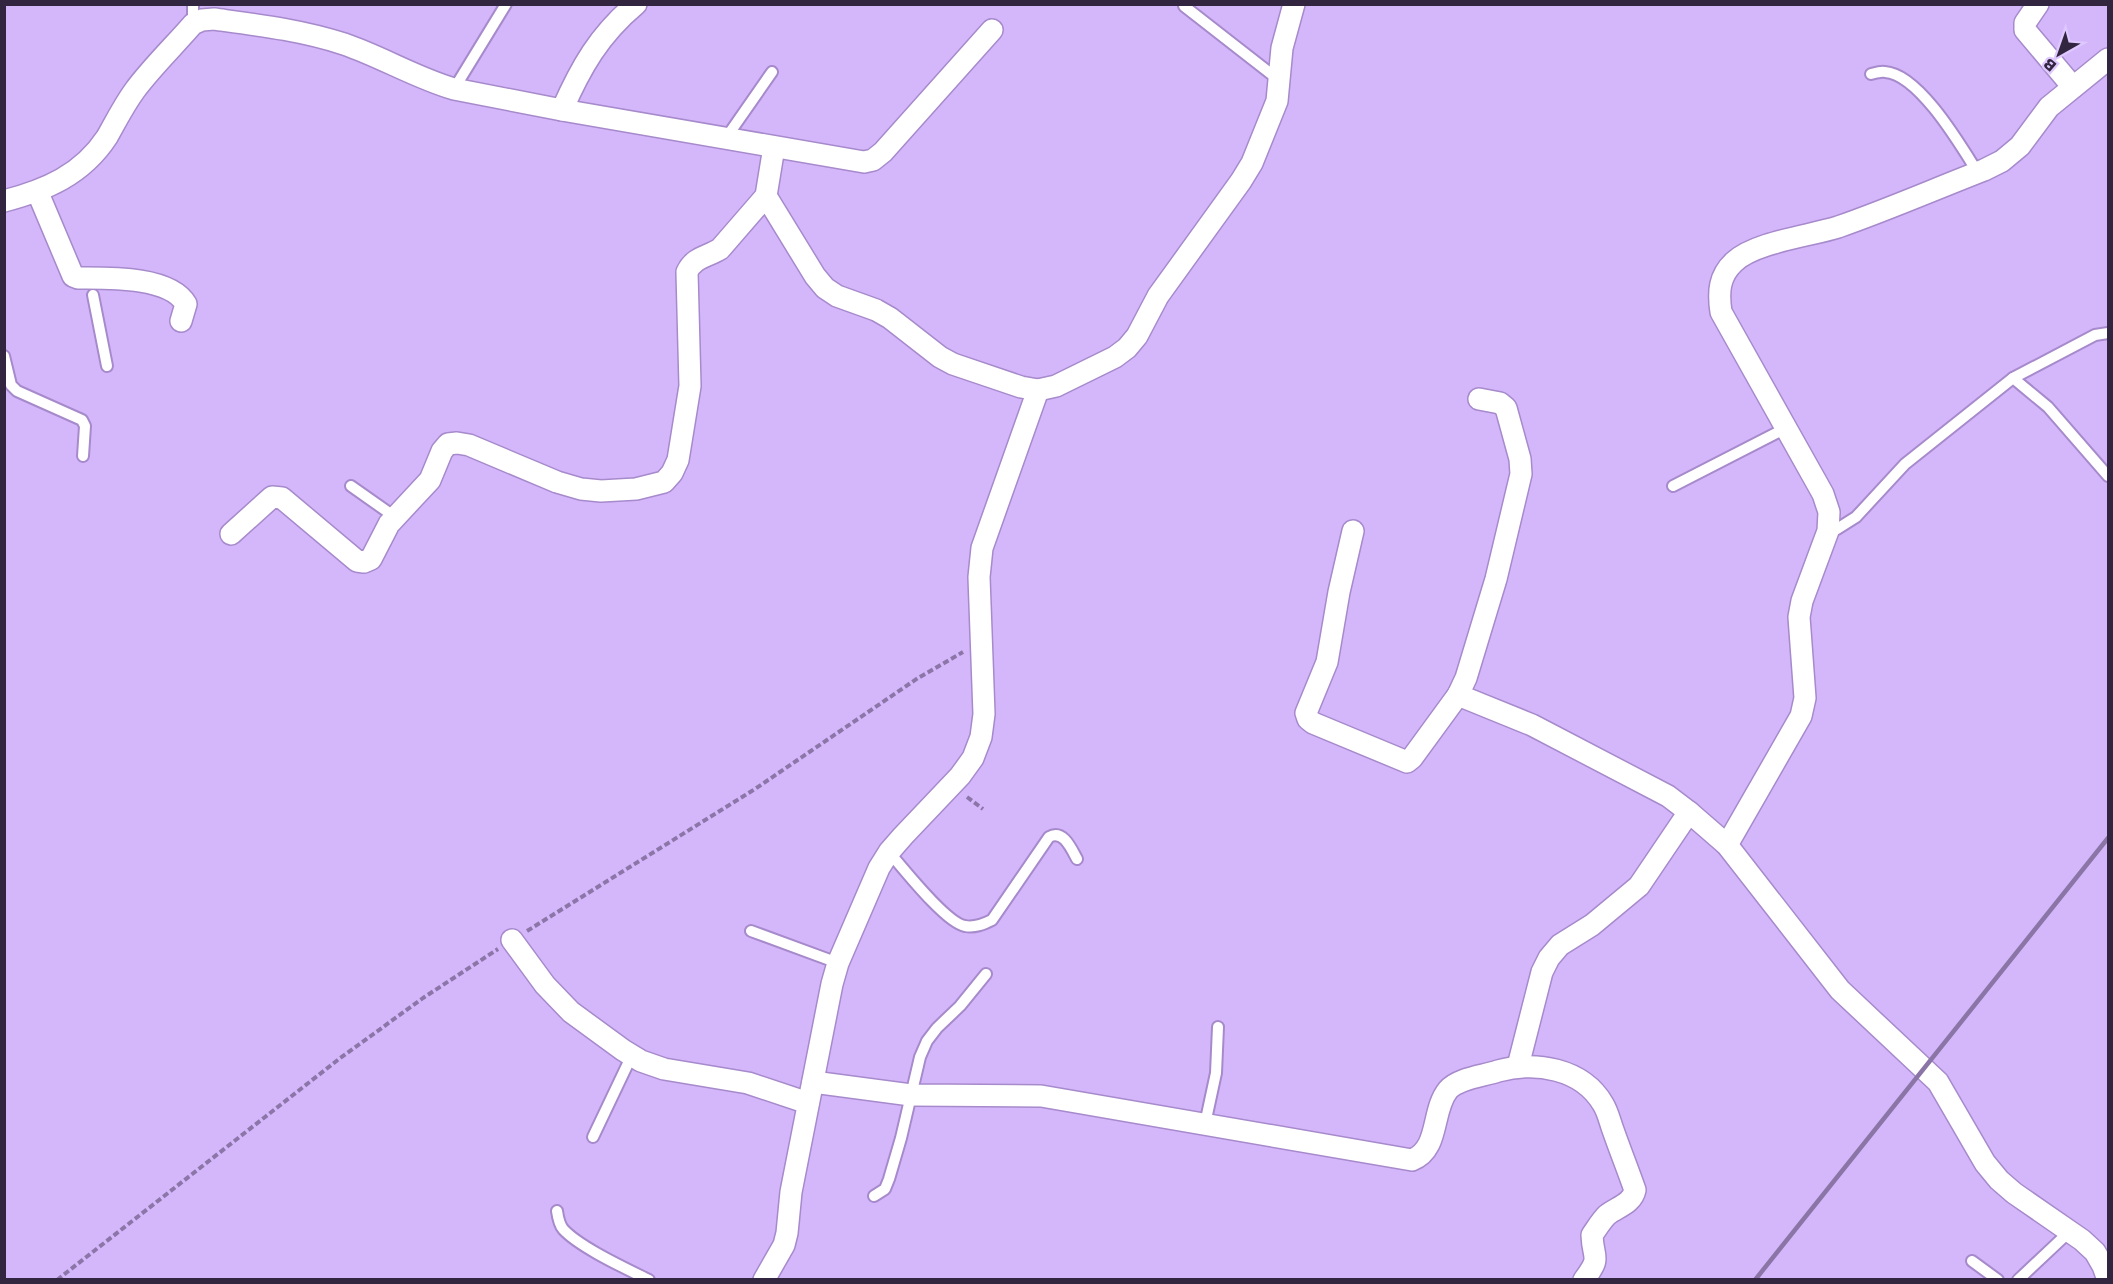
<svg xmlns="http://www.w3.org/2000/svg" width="2113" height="1284" viewBox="0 0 2113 1284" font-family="'Work Sans',sans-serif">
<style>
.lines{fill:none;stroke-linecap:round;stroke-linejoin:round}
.service-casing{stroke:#a78acb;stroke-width:14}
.minor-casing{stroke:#a78acb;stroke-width:24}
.path{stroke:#8c76a8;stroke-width:4;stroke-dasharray:6 3;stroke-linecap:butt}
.service{stroke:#fff;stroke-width:10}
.minor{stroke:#fff;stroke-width:21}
.rail{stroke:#8a75a6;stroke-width:4.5}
</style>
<rect width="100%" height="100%" fill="#d4b7fb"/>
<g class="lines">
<g class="service-casing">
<g id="service">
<path d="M193,4v20"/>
<path d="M1184,6l95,74"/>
<path d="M1871,74c4,-1 10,-3 14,-2 34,2 76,74 93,101"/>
<path d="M454,89l52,-85"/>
<path d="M726,138l46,-66"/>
<path d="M93,295l14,71"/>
<path d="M4,356l7,29 6,6 65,29 3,6 -2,30"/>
<path d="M2013,378l82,-43 13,-2"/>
<path d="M351,486l44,31"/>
<path d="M1673,486l113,-58"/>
<path d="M1828,531l9,-2 19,-12 49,-53 108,-86 35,29 60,69"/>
<path d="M889,852c14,16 57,71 76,74 10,2 19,-2 27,-6l57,-83c14,-8 22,11 28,22"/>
<path d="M751,931l87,32"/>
<path d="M1205,1124l11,-51 2,-46"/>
<path d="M593,1137l39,-82"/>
<path d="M874,1196l11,-7 4,-10 12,-41 19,-81 7,-16 10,-13 23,-22 26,-32"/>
<path d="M557,1211c1,7 2,13 6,18 16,18 64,40 86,51"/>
<path d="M1972,1261l26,19"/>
<path d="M2018,1280l51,-48"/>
</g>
</g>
<g class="minor-casing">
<g id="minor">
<path d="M2038,4l-13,19v7l48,57"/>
<path d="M562,110c19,-43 37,-75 74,-106"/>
<path d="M38,193l35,83 5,2c29,0 92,-2 108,26l-5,17"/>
<path d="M766,196l49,80 10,12 12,8 39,14 14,8 50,39 13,7 68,23 17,3 18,-4 59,-29 12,-9 10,-12 21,-40 83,-115 11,-18 25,-62 5,-53 12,-44"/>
<path d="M4,201c42,-11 78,-26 103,-64 9,-16 17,-32 28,-47 17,-23 39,-44 58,-66l9,-4 12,-1c44,6 87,11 130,25 38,13 72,34 110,45l108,21 302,52 9,-2 10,-8 109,-122"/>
<path d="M1353,531l-14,61 -12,70 -21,51 2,6 5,4 94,39 5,-4 46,-63 8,-17 30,-99 25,-105 -1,-15 -14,-51 -6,-5 -21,-4"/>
<path d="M231,534l41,-37 10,1 75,63 7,1 7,-3 18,-35 41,-44 12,-29 6,-7 9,-1 12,2 88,37 24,7 20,2 35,-2 28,-7 8,-9 6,-13 12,-74 -3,-114c7,-15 20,-15 33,-23l46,-53 8,-49"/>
<path d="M1458,695l74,30 136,71 21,16 38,33 113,145 98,92 47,81 14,17 15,13 68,47 13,12 8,14 5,14"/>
<path d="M1727,845l74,-129 4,-18 -6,-81 3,-16 26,-70 1,-19 -6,-18 -102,-182c-3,-20 -2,-36 13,-50 21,-20 76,-26 104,-35 49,-17 97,-38 146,-57l18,-9 18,-15 29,-39 59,-48"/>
<path d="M512,940l33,45 26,27 52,38 18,11 23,8 84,14 60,20"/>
<path d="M1518,1066l24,-94 7,-14 11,-13 32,-20 47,-39 50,-74"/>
<path d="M813,1082l98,13 130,1 371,64c28,-11 19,-49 36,-70 10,-12 36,-14 50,-19 37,-10 84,-3 105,33 5,8 7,18 10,26 7,20 15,40 22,60 -3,14 -18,17 -28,25 -6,6 -10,13 -15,20 1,26 10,20 -8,45"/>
<path d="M764,1280l20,-35 3,-12 4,-41 41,-208 6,-21 41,-95 10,-16 14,-16 57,-60 13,-18 8,-21 3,-23 -5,-137 3,-29 56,-158"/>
</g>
</g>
<g class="path">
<path d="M967,797l16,12"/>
<path d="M527,931l228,-142 163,-111 45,-26"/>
<path d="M57,1280l282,-221 84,-61 75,-49"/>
</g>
<use href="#service" class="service"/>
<use href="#minor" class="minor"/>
<path class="rail" d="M1755,1280l353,-442"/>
</g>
<rect width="2113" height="1284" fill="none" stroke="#31253f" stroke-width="12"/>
<g transform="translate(2059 54) rotate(220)" stroke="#dfc8ff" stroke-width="4.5" paint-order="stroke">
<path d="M0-4.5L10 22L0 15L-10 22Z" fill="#31253f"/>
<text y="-9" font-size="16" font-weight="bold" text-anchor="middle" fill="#31253f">B</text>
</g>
</svg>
